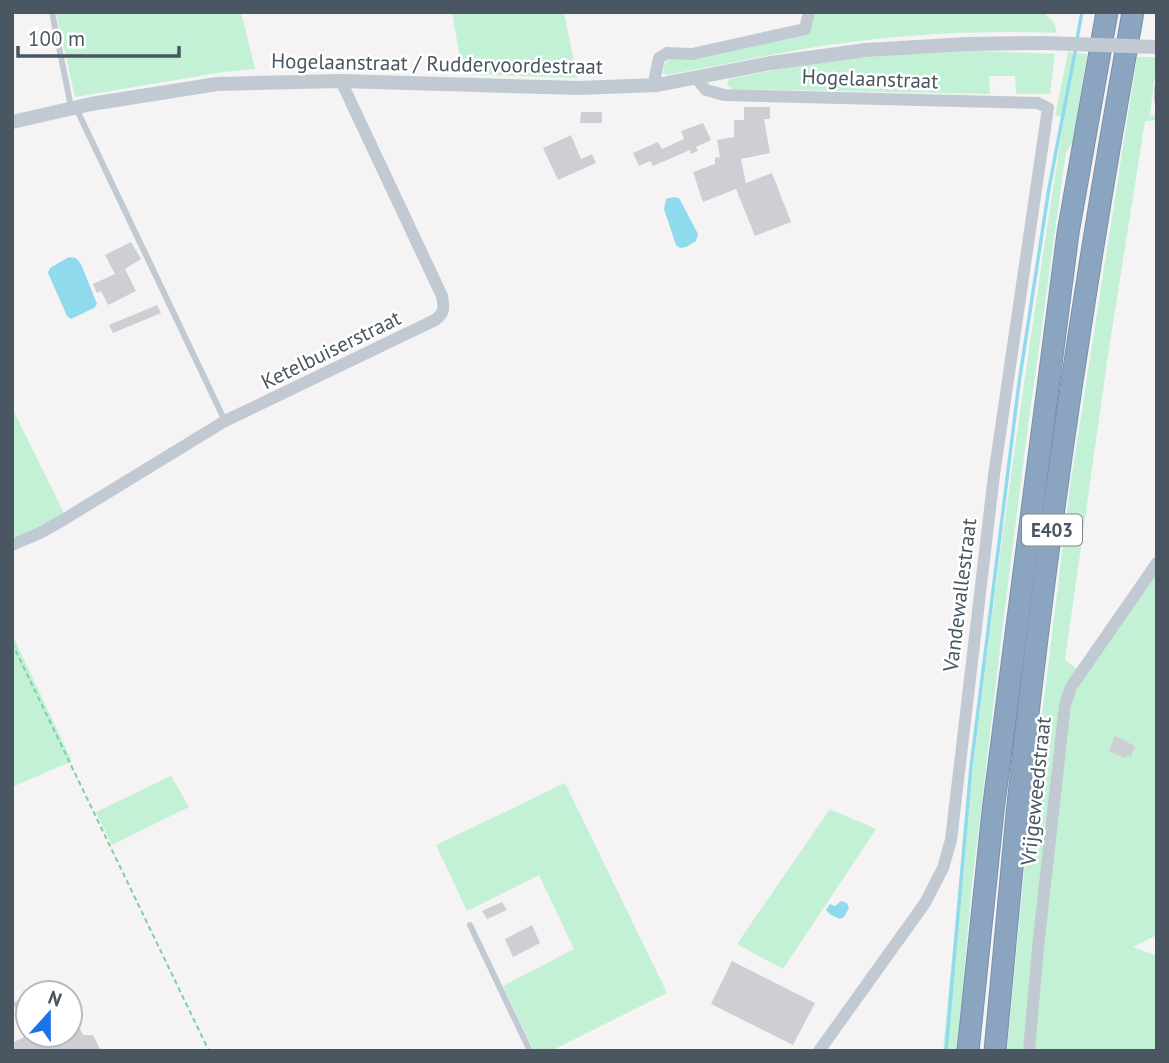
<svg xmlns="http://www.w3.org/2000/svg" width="1169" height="1063" viewBox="0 0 1169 1063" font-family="'PT Sans',sans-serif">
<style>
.green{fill:#c3f1d5}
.water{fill:#90daee}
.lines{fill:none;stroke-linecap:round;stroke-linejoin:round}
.stream{stroke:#90daee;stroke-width:3.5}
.building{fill:#cdcfd5}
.motorway-casing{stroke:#7690ad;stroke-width:23}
.path{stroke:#7ad0a6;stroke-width:2;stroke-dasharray:5 3.5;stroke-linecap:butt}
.service{stroke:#c1cad2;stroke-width:6}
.minor{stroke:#c1cad2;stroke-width:12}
.tertiary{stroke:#c1cad2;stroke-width:14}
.motorway{stroke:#8ba5c1;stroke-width:21}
.tertiary-bridge{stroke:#c1cad2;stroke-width:14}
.labels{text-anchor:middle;stroke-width:5;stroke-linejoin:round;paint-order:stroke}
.shield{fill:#fff;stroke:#808990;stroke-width:2}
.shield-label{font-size:19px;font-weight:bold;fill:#4a5661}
.street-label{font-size:21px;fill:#4a5661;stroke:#fff}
</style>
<rect width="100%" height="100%" fill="#f5f3f3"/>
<g class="green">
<path d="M56,12h185l14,57 -32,3 -148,25z"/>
<path d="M452,12h112l13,66 -111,-4 -4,-5z"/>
<path d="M813,12h230l11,10 3,11c-75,-3 -153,1 -228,12 -54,8 -108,20 -162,30l-4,-2 2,-10 6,-5 138,-28z"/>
<path d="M954,50l101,4 -5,40h-34l-1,-18h-26l1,18 -257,-5 -6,-4 2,-6 92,-18z"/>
<path d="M1068,52l19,2 -14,88 -7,10 -39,282 -24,190 -31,260 -15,167h-14c29,-313 73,-624 121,-934l-9,-1z"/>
<path d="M1137,57h20l-7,58 7,1v4l-12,1 -37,234 -43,305 12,9 -11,18 -41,364h-18l22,-231 42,-340z"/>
<path d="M12,408l53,107 -53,27z"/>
<path d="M1157,572v363l-24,12 24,9v95h-124l8,-94 30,-251 5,-18z"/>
<path d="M12,634l60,127 -60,26z"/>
<path d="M171,776l18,31 -77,38 -16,-33z"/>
<path d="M565,783l102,210 -116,58h-17l-31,-65 71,-37 -35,-74 -72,36 -31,-66z"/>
<path d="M830,809l46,20 -93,140 -46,-25z"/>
</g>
<g class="water">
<path d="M674,197l5,1 19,36 -2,7 -10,6 -6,1 -4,-3 -12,-36 2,-10z"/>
<path d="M69,257l7,1 5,6 16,40 -3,4 -23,11 -4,-3 -19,-43 2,-5z"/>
<path d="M841,901l6,2 2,5 -5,9 -4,2 -9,-4 -5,-5 4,-6 5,2z"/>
</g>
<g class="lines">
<g class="stream">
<path d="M1077,39l5,-27"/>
<path d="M946,1051l25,-284 48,-384 30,-195 27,-141"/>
</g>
</g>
<g class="building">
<path d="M744,107h26v12h-6l6,34 -29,6 5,24 26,-10 19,49 -36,14 -19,-47 -33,13 -10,-30 22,-8v-6l5,-1 -3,-17 17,-3v-17h10z"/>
<path d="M581,112h21v11h-22z"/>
<path d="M703,123l8,17 -15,7 2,4 -7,3 -1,-4 -37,16 -3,-5 -11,5 -6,-13 25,-11 4,7 22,-10 -3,-8z"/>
<path d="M571,135l10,24 11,-5 4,9 -38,17 -15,-32z"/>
<path d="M131,242l10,17 -16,10 11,22 -28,14 -7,-14 -4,2 -4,-9 22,-10 -10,-19z"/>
<path d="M157,305l4,8 -48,20 -4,-8z"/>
<path d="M1115,736l20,10 -4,11 -4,-2 -2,3 -16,-7z"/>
<path d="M502,902l5,8 -20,9 -5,-8z"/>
<path d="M532,925l8,18 -27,14 -8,-18z"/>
<path d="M732,961l83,42 -22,42 -82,-41z"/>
<path d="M57,981l5,12h-29z"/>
<path d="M28,995v40h42v-26l13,26h10l8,16h-89v-8l16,-8 -15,-32z"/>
</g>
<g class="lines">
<g class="motorway-casing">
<g id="motorway">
<path d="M968,1051l25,-240 75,-578 39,-221"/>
<path d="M995,1051c7,-79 14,-158 22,-237 28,-269 68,-536 116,-802"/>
</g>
</g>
<path class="path" d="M12,643l197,408"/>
<g class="service">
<path d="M52,12l19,95"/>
<path d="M1157,88v13"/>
<path d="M76,108l149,313"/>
<path d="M470,925l60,126"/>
</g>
<g class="minor">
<path d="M697,79l9,11 18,5 314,8 10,5 -54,367 -43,365 -8,28 -18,35 -106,148"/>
<path d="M657,85l-2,-8 4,-19 8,-5 25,1 113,-25 4,-17"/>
<path d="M12,545l28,-12 23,-13 162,-99 210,-101c10,-7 9,-13 7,-24l-101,-215"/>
<path d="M1029,1051l9,-104 27,-242 6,-18 86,-124"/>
</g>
<path class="tertiary" d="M12,122l79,-18 126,-20 124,-3 238,7 78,-3 114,-22 95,-13 101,-6 77,-1"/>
<use href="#motorway" class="motorway"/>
<path class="tertiary-bridge" d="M1044,43l113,4"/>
</g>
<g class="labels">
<rect class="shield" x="1022" y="514.5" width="60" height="31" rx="5"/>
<g class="shield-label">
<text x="1052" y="537">E403</text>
</g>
<g class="street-label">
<text transform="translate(437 64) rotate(1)" y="7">Hogelaanstraat / Ruddervoordestraat</text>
<text transform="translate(870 79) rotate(2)" y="7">Hogelaanstraat</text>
<text transform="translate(331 350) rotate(-26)" y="7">Ketelbuiserstraat</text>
<text transform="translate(960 595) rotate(-83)" y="7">Vandewallestraat</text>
<text transform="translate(1036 791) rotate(-84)" y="7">Vrijgeweedstraat</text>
</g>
</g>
<rect width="1169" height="1063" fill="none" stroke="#4a5661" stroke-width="28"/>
<g transform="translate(49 1014) rotate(21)"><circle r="33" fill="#ffffff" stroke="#b7bbc0" stroke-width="2"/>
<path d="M0-5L12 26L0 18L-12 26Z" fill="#1a73e8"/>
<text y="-10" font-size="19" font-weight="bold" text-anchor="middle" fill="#4a5661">N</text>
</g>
<path d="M18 46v10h161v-10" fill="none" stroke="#4a5661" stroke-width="3.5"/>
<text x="28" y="46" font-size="21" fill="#4a5661" stroke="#ffffff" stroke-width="5" paint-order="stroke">100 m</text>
</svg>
